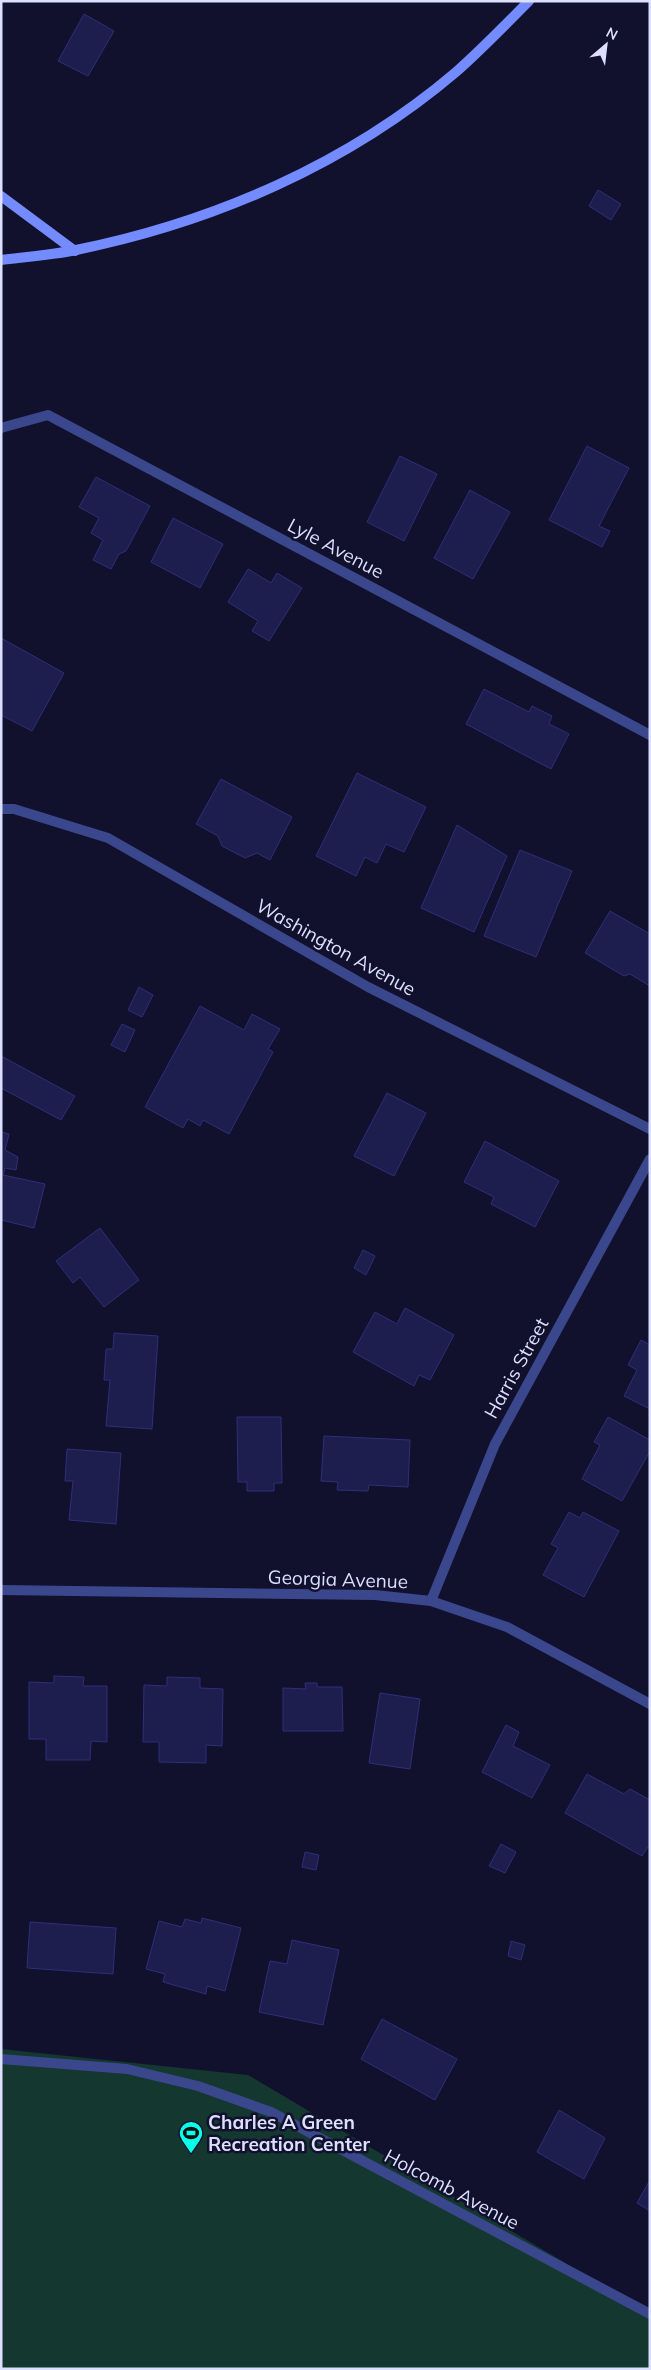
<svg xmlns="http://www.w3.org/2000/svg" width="651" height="2370" viewBox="0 0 651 2370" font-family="Mulish,sans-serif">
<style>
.pitch{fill:#14372f}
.building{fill:#1d1d4e;stroke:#2f2e7a}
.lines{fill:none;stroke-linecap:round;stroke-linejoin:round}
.minor{stroke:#3b478c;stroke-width:10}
.secondary{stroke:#748aff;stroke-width:10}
.labels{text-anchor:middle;stroke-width:5;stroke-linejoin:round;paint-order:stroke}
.street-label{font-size:19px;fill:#dddfff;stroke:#11112d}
.poi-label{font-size:19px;font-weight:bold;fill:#dddfff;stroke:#11112d;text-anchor:start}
</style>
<rect width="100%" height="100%" fill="#11112d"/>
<path class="pitch" d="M1,2049l247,26 402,238v56h-649z"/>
<g class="building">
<path d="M84,14l30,17 -26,45 -30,-15z"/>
<path d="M598,190l23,14 -10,16 -22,-14z"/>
<path d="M587,446l42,22 -30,58 11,5 -8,16 -53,-27z"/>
<path d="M400,456l37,18 -33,67 -37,-19z"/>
<path d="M96,477l54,29 -24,45 -7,3 -8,15 -18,-9 10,-20 -12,-7 8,-15 -20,-11z"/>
<path d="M470,490l40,22 -37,67 -39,-21z"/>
<path d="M173,518l50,26 -23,44 -49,-26z"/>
<path d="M248,569l23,14 6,-10 25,15 -33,53 -17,-10 6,-10 -30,-19z"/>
<path d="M1,638l63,35 -32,58 -31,-16z"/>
<path d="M484,689l45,23 3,-6 20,10 -3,8 20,10 -18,35 -85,-45z"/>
<path d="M357,773l69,34 -22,45 -18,-8 -9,19 -12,-6 -9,19 -40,-20z"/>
<path d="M221,779l71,38 -22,43 -13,-7 -12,5 -23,-12 -4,-10 -22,-12z"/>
<path d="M457,825l50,31 -33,76 -53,-24z"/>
<path d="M520,850l52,21 -36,86 -52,-21z"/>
<path d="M610,911l40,23v52l-20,-12 -6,2 -39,-23z"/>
<path d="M139,987l14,8 -11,22 -14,-7z"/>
<path d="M200,1006l44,24 8,-16 28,15 -12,20 5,3 -44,82 -26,-14 -3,6 -12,-7 -5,9 -38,-21z"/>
<path d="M122,1024l13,6 -10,22 -14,-7z"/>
<path d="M1,1056l74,40 -14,24 -60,-32z"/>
<path d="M387,1093l39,20 -32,63 -40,-20z"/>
<path d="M1,1132l8,2 -4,16 13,7 -2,13 -11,-2 -2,7 42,9 -11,44 -33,-8z"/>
<path d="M485,1141l74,40 -24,46 -44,-23 3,-7 -30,-15z"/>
<path d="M100,1228l39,52 -35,27 -24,-30 -7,6 -17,-22z"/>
<path d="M363,1250l12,6 -9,19 -12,-7z"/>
<path d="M405,1308l49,27 -24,45 -11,-5 -5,11 -61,-34 22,-40 22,12z"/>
<path d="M114,1333l44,3 -6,93 -46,-3 4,-46h-6l2,-31h7z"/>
<path d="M641,1340l9,5v64l-26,-13 13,-26 -9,-5z"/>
<path d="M237,1417h44l1,66h-8v8h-27v-9h-9z"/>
<path d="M608,1417l42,23v11l-28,50 -40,-22 18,-34 -6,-3z"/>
<path d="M324,1436l86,4 -2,47 -39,-2 -1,6 -31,-1 1,-8 -17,-1z"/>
<path d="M67,1449l54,4 -5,71 -47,-4 4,-39h-8z"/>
<path d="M569,1512l11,6 3,-6 36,19 -35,66 -41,-22 15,-27 -7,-4z"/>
<path d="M54,1676l30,1 -1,9h24v56l-16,-1 -1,19h-44v-21h-17v-57l25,1z"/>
<path d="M167,1677l33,1v10l23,1 -1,57 -16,-1v18l-47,-1v-20h-16l1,-57 23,1z"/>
<path d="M305,1683h12v4h25l1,44h-60v-43l23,1z"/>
<path d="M380,1693l40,6 -10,70 -41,-6z"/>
<path d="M506,1725l13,7 -6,14 37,19 -18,33 -50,-26z"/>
<path d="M587,1774l37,20 6,-5 20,11v44l-8,12 -77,-43z"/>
<path d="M501,1844l15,8 -11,21 -16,-7z"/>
<path d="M305,1852l14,3 -3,15 -14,-3z"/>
<path d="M202,1918l39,10 -16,63 -18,-5 -1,8 -43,-12 2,-8 -19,-5 13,-48 23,6 3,-8 16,4z"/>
<path d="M30,1922l86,6 -3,46 -86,-6z"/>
<path d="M292,1940l47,10 -16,75 -64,-13 11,-51 17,3z"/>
<path d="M511,1941l14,4 -4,15 -13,-4z"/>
<path d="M382,2019l75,40 -22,41 -74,-41z"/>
<path d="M559,2110l46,28 -21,41 -47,-27z"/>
<path d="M650,2180v31l-13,-8z"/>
</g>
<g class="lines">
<g class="minor">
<path d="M1,428l47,-13 602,320"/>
<path d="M1,809h13l94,29 260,149 282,142"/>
<path d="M1,1590l374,5 56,6 76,26 143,77"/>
<path d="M431,1601l64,-157 155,-285"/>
<path d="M1,2059l126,10 71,17 73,26 379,202"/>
</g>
<g class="secondary">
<path d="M1,196l74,55"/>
<path d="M1,260c25,-3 51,-5 75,-10 138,-28 272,-86 380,-178 25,-22 49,-47 73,-71"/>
</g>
</g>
<defs>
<g id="stadium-pin" transform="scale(1.25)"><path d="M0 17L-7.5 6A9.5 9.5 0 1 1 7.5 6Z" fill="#09ffea" stroke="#11112d"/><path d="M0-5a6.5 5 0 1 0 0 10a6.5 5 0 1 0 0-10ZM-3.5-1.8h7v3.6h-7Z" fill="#111"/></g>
</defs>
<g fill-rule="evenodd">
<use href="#stadium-pin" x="191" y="2133"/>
</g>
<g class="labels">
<g class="street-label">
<text transform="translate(336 548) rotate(28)" y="7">Lyle Avenue</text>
<text transform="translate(336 947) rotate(29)" y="7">Washington Avenue</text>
<text transform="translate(516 1368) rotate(-61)" y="7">Harris Street</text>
<text transform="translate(338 1579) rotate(2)" y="7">Georgia Avenue</text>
<text transform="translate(452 2189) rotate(28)" y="7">Holcomb Avenue</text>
</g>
<g class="poi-label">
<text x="208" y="2129">Charles A Green<tspan x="208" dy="22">Recreation Center</tspan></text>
</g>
</g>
<rect width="651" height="2370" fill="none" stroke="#dddfff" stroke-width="5"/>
<g transform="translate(606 45) rotate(28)" stroke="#11112d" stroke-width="4" paint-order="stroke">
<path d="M0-4L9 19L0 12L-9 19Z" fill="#dddfff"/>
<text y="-8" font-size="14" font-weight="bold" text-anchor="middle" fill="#dddfff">N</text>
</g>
</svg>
